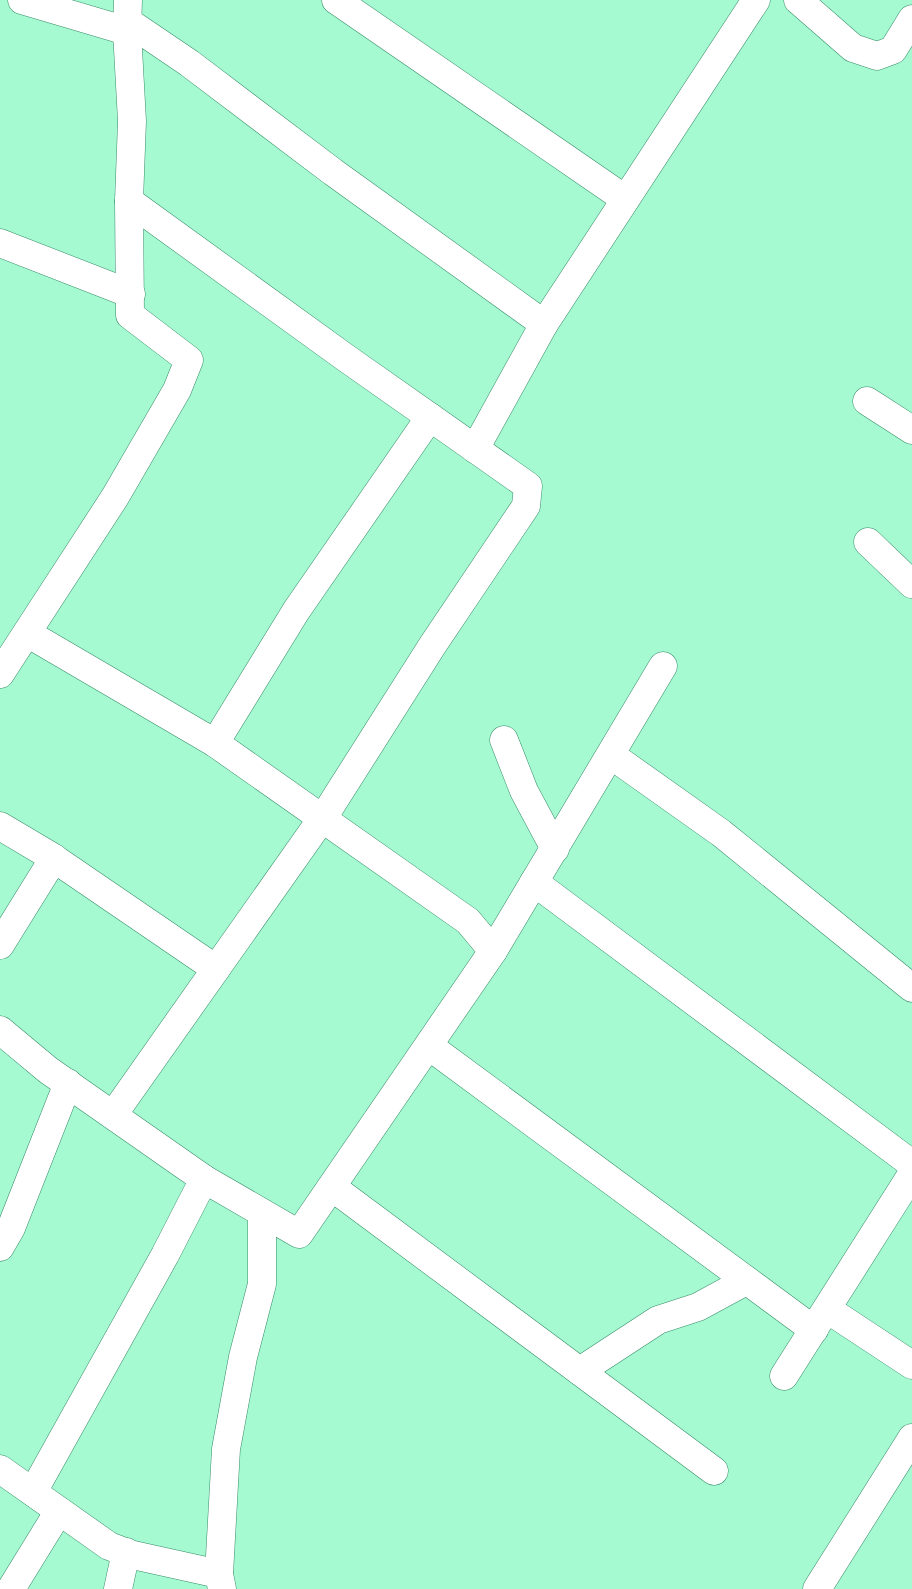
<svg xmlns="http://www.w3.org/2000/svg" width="912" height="1589" viewBox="0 0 912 1589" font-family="'DM Sans',sans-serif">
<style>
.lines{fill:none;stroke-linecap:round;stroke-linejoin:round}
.minor-casing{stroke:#378c68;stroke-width:29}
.minor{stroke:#fff;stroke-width:28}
</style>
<rect width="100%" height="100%" fill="#a5fad1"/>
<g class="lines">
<g class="minor-casing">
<g id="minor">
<path d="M22,0l105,31"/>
<path d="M336,0l289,199"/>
<path d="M798,0l55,48 24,8 16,-6 19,-31"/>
<path d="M127,21l62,42 144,109 211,152"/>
<path d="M0,243l131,51"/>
<path d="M867,401l45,29"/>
<path d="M475,449l69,-125 212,-324"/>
<path d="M868,542l44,42"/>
<path d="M27,633l188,110 253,178 25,30"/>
<path d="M0,674l115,-177 62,-107 12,-30 -59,-45 -1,-114 3,-80 -5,-90 1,-31"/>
<path d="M504,740l20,51 31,58"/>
<path d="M215,743l81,-132 134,-194"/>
<path d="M611,755l110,78 191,155"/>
<path d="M0,826l49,29 167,114"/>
<path d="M534,882l378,282"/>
<path d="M0,945l54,-87"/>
<path d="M0,1030l48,40 156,109 95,55 194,-283 170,-285"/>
<path d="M429,1046l385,284"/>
<path d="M113,1115l215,-305 104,-164 94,-140 2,-20 -182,-128 -217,-157"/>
<path d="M332,1187l382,284"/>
<path d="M0,1247l11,-19 57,-145"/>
<path d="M827,1309l85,56"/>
<path d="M580,1371l78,-51 40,-13 48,-26"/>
<path d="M784,1376l128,-202"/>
<path d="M0,1469l109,77 24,9 86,19"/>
<path d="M33,1492l132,-237 39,-76"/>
<path d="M11,1589l48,-78"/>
<path d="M118,1589l8,-37"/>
<path d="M222,1589l-3,-15 7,-125 17,-92 19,-73v-70"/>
<path d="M817,1589l95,-151"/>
</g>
</g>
<use href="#minor" class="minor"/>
</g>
</svg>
